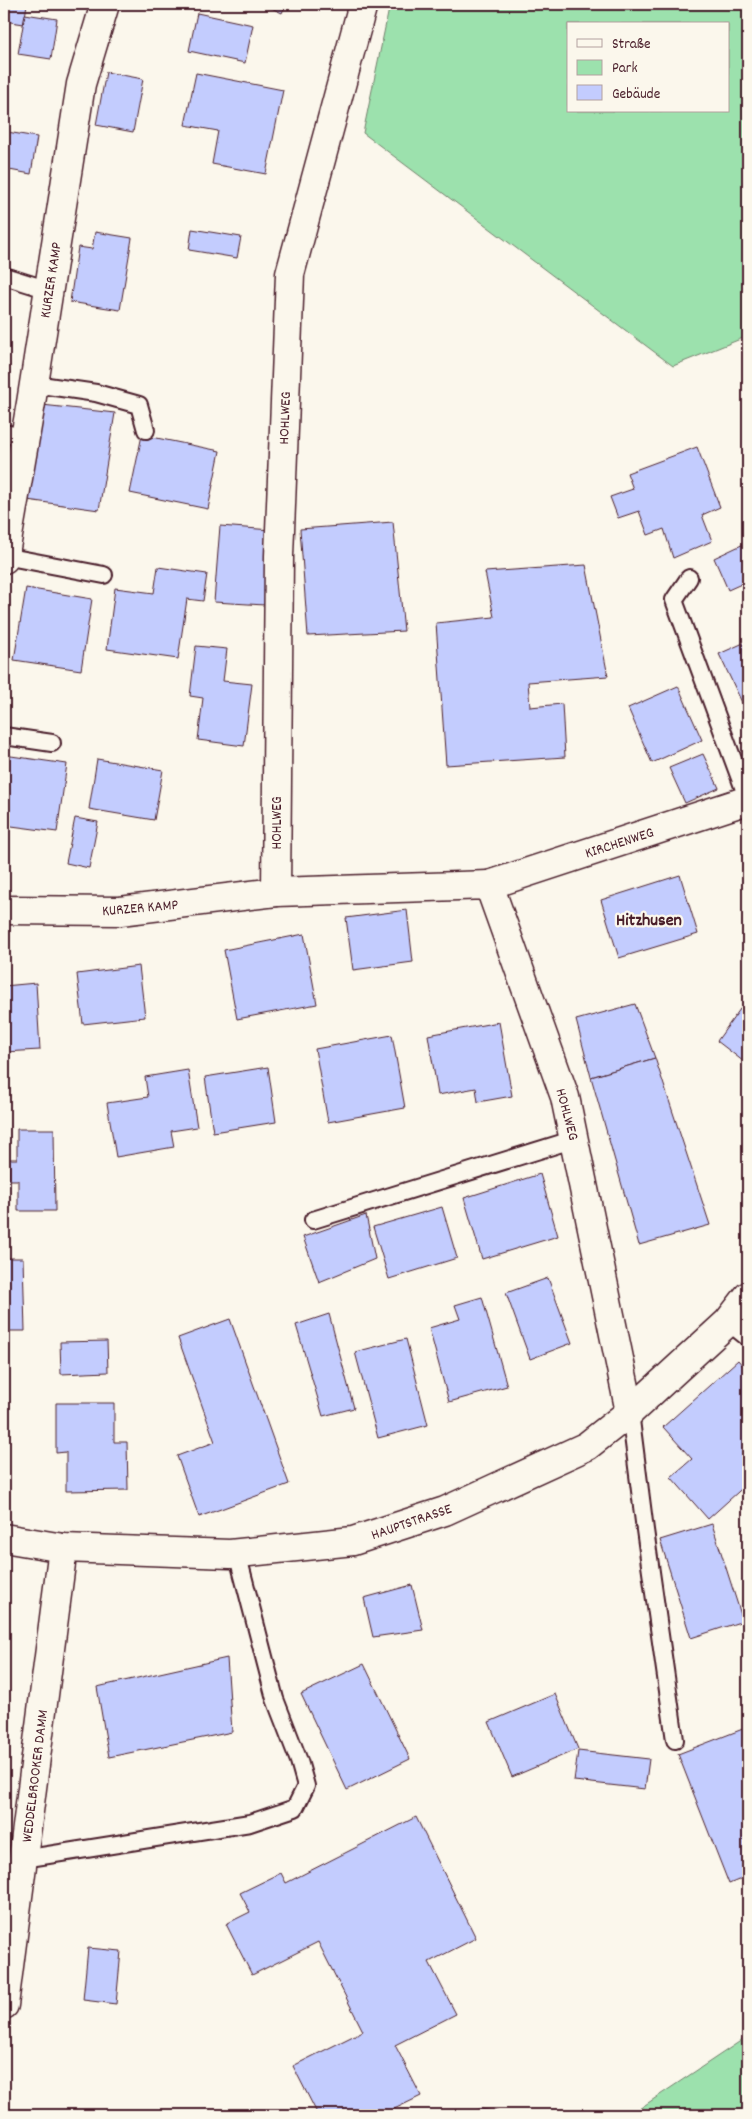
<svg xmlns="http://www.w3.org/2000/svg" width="752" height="2119" viewBox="0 0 752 2119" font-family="Dekko,sans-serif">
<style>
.green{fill:#9ce1ad;stroke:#73806c;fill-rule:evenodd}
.building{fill:#c3ccfe;stroke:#4a1f2b}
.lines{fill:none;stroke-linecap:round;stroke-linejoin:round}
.service-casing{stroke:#4a1f2b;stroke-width:20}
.minor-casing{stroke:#4a1f2b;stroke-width:31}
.tertiary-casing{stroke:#4a1f2b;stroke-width:31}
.service{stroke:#fbf7ec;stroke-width:16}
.minor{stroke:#fbf7ec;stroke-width:28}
.tertiary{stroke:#fbf7ec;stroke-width:28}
.labels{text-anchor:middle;stroke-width:4.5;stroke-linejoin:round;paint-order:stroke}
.street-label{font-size:15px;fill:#4a1f2b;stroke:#fbf7ec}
.quarter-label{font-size:18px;font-weight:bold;fill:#4a1f2b;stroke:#fbf7ec}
</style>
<rect width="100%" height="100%" fill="#fbf7ec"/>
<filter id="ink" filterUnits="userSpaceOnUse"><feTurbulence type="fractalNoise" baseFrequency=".02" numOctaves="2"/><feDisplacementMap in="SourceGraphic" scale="10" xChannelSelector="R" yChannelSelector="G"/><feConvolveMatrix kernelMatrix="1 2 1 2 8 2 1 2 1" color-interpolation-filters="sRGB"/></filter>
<g filter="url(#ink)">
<g class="green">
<path d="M390,4h358v332l-75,30 -310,-233zM568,24h160v87h-160z"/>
<path d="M748,2036v79h-118z"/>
</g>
<g class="building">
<path d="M4,4h23l-3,20 -20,-3z"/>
<path d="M263,4h23l-4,9z"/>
<path d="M197,13l56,12 -8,38 -56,-12z"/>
<path d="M25,14l32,5 -6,40 -33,-5z"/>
<path d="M106,72l37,7 -10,53 -37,-7z"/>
<path d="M196,73l87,17 -17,84 -54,-10 6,-33 -33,-6z"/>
<path d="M7,132l30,5 -6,37 -27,-5v-17z"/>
<path d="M192,229l49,8 -4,21 -48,-8z"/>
<path d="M95,232l37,6 -12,72 -50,-8 8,-55 14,2z"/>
<path d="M33,404l82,9 -16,97 -79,-11z"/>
<path d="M142,435l78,16 -12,58 -78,-16z"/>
<path d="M697,447l23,60 -18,8 10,26 -39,17 -9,-29 -16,6 -9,-24 -21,7 -8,-21 23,-8 -6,-16z"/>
<path d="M393,522l11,109 -96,5 -8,-107z"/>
<path d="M220,526l51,4 -6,75 -51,-3z"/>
<path d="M748,542v39l-20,9 -14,-32z"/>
<path d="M586,565l22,111 -80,6 2,25 32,-3 3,53 -119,8 -10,-142 58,-6 -9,-45z"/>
<path d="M158,567l49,7 -4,27 -16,-2 -9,60 -71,-10 8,-61 39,5z"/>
<path d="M26,588l66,11 -11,71 -67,-10z"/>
<path d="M748,641v72h-1l-28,-59z"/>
<path d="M196,646l31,3 -4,32 29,3 -8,62 -46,-6 5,-42 -13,-2z"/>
<path d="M678,686l24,54 -50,23 -24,-55z"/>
<path d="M703,754l16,34 -34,15 -16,-35z"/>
<path d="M4,755l63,9 -10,68 -53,-7z"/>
<path d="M97,759l66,11 -9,50 -65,-11z"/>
<path d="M75,818l23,4 -9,46 -23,-5z"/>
<path d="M680,875l18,59 -79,24 -18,-58z"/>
<path d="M407,910l6,52 -60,8 -7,-52z"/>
<path d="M304,934l13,70 -80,15 -13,-69z"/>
<path d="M139,966l6,51 -62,7 -6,-50z"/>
<path d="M36,983l4,67 -36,2v-66z"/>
<path d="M748,998v67l-31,-24z"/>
<path d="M635,1004l20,54 -64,19 -15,-57z"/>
<path d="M499,1022l13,74 -34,6 -2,-14 -38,7 -10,-60z"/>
<path d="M392,1035l13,73 -77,14 -13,-73z"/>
<path d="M655,1058l55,167 -71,20 -48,-168z"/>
<path d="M268,1067l8,55 -63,10 -8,-55z"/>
<path d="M188,1070l9,57 -26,4 3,16 -58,10 -9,-54 41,-6 -3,-20z"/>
<path d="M17,1129h37l1,82h-37v-31h-9v-21h8z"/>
<path d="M540,1174l18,62 -76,23 -18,-61z"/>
<path d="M442,1207l15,51 -68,21 -16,-52z"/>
<path d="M366,1215l9,44 -56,23 -16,-45z"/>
<path d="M4,1258h19l2,73h-21z"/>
<path d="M548,1278l24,65 -42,16 -24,-66z"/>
<path d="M482,1297l25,89 -58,16 -20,-74 31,-9 -5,-14z"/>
<path d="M329,1314l25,94 -31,8 -27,-91z"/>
<path d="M230,1319l59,165 -90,33 -22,-61 38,-14 -37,-104z"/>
<path d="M406,1339l22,86 -50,13 -23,-86z"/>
<path d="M107,1341l1,31 -47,2 -1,-32z"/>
<path d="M738,1360l10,12v111l-40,36 -37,-42 21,-18 -29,-32z"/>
<path d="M56,1403h58v39h13l1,48 -62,1v-39l-10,1z"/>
<path d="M712,1524l31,97 -52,17 -31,-98z"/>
<path d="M412,1585l11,45 -50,7 -9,-39z"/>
<path d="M227,1658l5,74 -123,25 -12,-70z"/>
<path d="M364,1664l46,95 -63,31 -46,-96z"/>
<path d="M555,1694l23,55 -66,28 -23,-55z"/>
<path d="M748,1727v149l-19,8 -51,-130z"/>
<path d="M578,1751l71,8 -4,30 -71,-8z"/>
<path d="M416,1817l60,121 -47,24 27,52 -61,31 26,51 -39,19h-64l-25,-49 70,-35 -45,-89 -66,33 -26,-51 24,-12 -10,-19 41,-20 5,10z"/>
<path d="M88,1948l33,3 -5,53 -33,-4z"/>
<path d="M480,2109l15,2 10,4h-42z"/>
</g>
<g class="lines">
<g class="service-casing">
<g id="service">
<path d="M4,276l45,14"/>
<path d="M34,384l62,9 43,12 7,25"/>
<path d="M4,433l21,4"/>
<path d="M4,556l100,19"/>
<path d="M689,578l-15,22 74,200"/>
<path d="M4,736l48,7"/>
<path d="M313,1220l262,-81"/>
<path d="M728,1322l20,16"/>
<path d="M630,1412l15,118 30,210"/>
<path d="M23,1859l227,-36 45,-15 11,-22 -7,-25 -24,-62 -38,-146"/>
</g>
</g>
<g class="minor-casing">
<g id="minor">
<path d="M363,4l-73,270 -11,282 -3,336 213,-7 76,212 65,315"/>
<path d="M4,559l27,-156 50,-319 24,-80"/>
<path d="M489,885l259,-85"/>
<path d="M4,910l116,1 156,-19"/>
</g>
</g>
<g class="tertiary-casing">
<g id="tertiary">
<path d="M4,1538l59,10 167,6 123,-13 92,-30 142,-65 43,-34 98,-90 20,-26"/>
<path d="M4,2005l59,-457"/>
</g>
</g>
<use href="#service" class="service"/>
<use href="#minor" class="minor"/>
<use href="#tertiary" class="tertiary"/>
</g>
</g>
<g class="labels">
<g class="street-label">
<text transform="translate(50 280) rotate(-81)" y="5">KURZER KAMP</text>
<text transform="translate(284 418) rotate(-88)" y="5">HOHLWEG</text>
<text transform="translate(276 823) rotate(-90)" y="5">HOHLWEG</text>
<text transform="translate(619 842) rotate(-18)" y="5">KIRCHENWEG</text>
<text transform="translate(140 907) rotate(-5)" y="5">KURZER KAMP</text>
<text transform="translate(568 1114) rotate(75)" y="5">HOHLWEG</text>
<text transform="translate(411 1521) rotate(-19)" y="5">HAUPTSTRASSE</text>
<text transform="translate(34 1776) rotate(-83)" y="5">WEDDELBROOKER DAMM</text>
</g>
<g class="quarter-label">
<text x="649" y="925">Hitzhusen</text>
</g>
</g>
<rect width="752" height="2119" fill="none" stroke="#fbf7ec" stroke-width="20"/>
<rect x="10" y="10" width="732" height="2099" fill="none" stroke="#4a1f2b" stroke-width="2" filter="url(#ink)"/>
<rect x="567" y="22" width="162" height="90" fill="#fbf7ec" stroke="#b4a19f"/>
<rect x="577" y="39" width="25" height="8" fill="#fbf7ec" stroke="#b4a19f"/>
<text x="612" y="48" font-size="15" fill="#4a1f2b">Straße</text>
<rect x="577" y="60" width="25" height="15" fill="#9ce1ad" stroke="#b4a19f"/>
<text x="612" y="72" font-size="15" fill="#4a1f2b">Park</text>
<rect x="577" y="85" width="25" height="15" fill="#c3ccfe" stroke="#b4a19f"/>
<text x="612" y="98" font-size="15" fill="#4a1f2b">Gebäude</text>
</svg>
